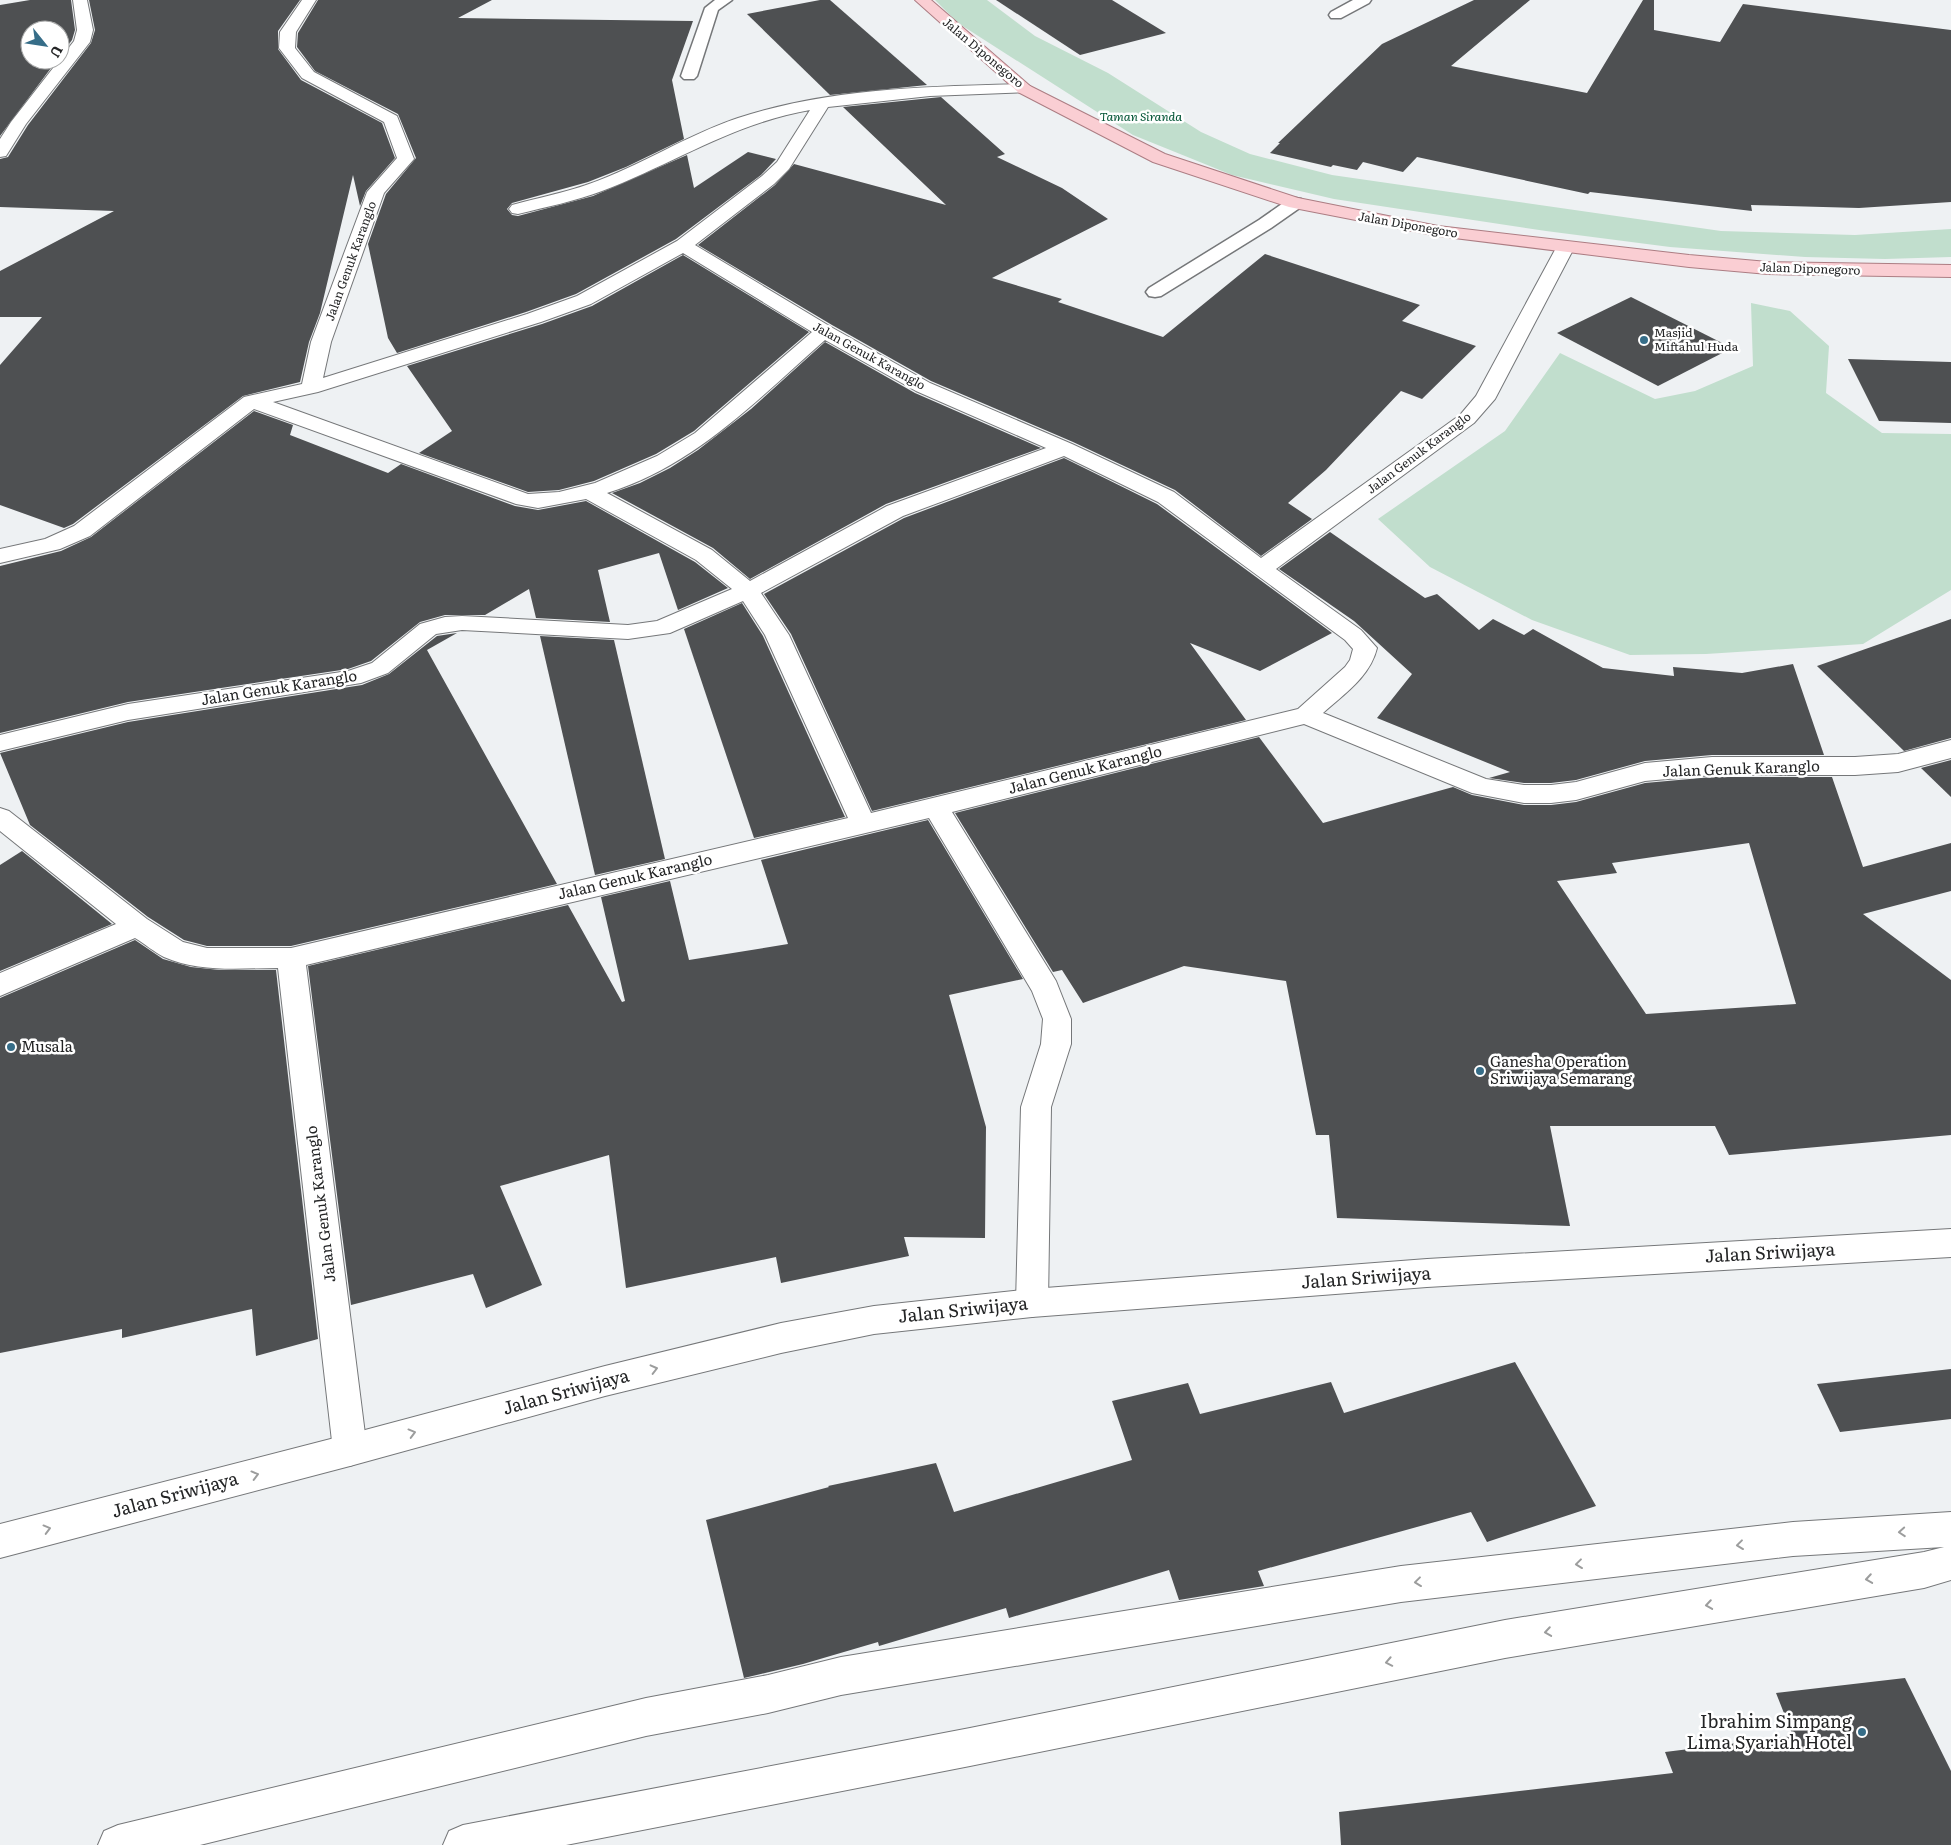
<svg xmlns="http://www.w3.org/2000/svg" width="1951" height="1845" viewBox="0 0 1951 1845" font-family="Literata,serif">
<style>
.green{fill:#c1decd}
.building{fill:#4e5052;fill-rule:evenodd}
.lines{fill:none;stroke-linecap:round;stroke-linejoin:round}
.service-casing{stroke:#757779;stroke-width:3}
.minor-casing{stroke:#757779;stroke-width:2}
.secondary-casing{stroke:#757779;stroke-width:2}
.primary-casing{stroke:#ac7d83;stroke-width:2}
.service{fill:#fff;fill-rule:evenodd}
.minor{fill:#fff;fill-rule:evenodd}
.secondary{fill:#fff;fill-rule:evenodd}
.primary{fill:#faced3;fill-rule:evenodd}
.oneway{stroke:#9c9d9d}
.poi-dot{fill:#366d88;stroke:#fff;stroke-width:2}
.labels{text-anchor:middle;stroke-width:5;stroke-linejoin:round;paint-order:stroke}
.far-street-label{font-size:12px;fill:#242526;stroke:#fff}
.far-park-label{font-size:12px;font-style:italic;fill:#035536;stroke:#fff}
.far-poi-label{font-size:12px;fill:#242526;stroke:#fff;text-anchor:start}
.street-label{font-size:15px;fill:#242526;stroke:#fff}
.poi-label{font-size:15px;fill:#242526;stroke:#fff;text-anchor:start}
.near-street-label{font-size:18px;fill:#242526;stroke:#fff}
.near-poi-label{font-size:18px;fill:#242526;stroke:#fff;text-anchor:end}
</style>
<rect width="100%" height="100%" fill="#eef1f3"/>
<g class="green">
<path d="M935,0h52l48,36 73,37 93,59 49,22 82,21 389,56 134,4 96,-6v28l-66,2 -80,-2 -135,-10 -124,-16 -212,-32 -102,-24 -99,-40 -175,-112z"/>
<path d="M1751,303l39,8 39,35 -3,47 56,40 69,1v156l-88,54 -157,10 -76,1 -98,-35 -102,-53 -52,-48 127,-88 55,-78 95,46 40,-8 58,-25z"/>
</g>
<g class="building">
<path d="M30,0h41l4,30 -3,10 -12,16v-26h-30v30h27l-57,76v-131z"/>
<path d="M89,0h211l-22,31v18l23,31 81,43 13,35 -29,33 -6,15 -7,-31 -33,138 -11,29 -9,40 -57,14 -170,128 -9,4 -64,-23v-140l42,-48h-42v-46l114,-60 -114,-4v-48l8,-2 20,-32 63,-82 4,-13z"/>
<path d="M318,0h174l-34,18 235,3 -21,59 12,59 -58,28 -38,15 -76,21 -5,6 5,6 6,1 75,-20 94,-41 7,33 54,-36 28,7 -15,16 -85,64 -100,55 -50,18 -129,41 -9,-15 -20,-94 18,-50 30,-36 -18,-44 -83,-43 -18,-24 1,-14z"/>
<path d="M820,0h10l97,85 -97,10 -83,-81z"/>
<path d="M996,0h116l54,33 -86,22z"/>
<path d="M1474,0h56l-79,66 136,27 56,-93h11v30l66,12 23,-38 208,26v172l-92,6 -108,-3 1,6 -162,-19 -2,2 -171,-37 -14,15 -40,-10 -6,8 -24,-5 -2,2 -61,-14 10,-10h-2l104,-99z"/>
<path d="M941,97l64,57 -8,3 65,31 46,31 -116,59 70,21 -4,3 105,35 102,-83 155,51 -18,16 74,25 -54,53 -21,-8 -75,79 -38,33 24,16 -51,37 -86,-66 -102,-48 -142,-61 -99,-56 -134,-80 77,-60 19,-21 152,41 -103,-98z"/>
<path d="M683,255l126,77 -115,99 -38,23 -62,27 -35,9 -31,2 -109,-39 33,-22 -45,-65 135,-42 50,-18z"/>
<path d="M1631,297l101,51 -74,38 -101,-53z"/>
<path d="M825,342l90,51 126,55 -155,56 -136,75 -37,-31 -101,-55 28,-10 30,-15 28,-18 53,-41z"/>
<path d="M1848,359l103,3v61l-72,-2z"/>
<path d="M254,411l39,14 -3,10 98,38 13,-9 114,42 23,4 48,-9 109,61 33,26 -50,22 -19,-57 -61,17 12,52 -74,-4 -7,-29 -44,26h-40l-25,7 -49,39 -23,8 -220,33 -128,31v-167l61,-15 30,-14z"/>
<path d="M1064,458l93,46 175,129 -72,38 -70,-28 56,77 -374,91 -81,-177 -27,-40 140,-76z"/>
<path d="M1330,532l95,66 12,-4 42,36 14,-11 31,16 9,-6 70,39 71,8 -1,-9 69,6 51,-9 31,91h-112l-67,6 -69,19 -25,3h-27l-35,-5 21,-6 -133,-54 35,-44 -58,-53 -75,-52z"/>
<path d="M742,603l21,33 82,181 -91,21 -70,-209z"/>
<path d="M1951,619v119l-47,13 -87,-85z"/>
<path d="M457,633l-30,17 130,234 -266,62h-84l-23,-6 -36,-23 -118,-92 -30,-72 128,-31 234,-37 27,-11 48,-38z"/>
<path d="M540,636l74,4 51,219 -70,16z"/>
<path d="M1259,737l64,86 130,-36 19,8 52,10h27l25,-3 69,-19 67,-6h120l31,90 88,-24v48l-88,23 88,66v155l-222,20 -14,-29h-165l20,100 -233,-8 -8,-83h-13l-30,-154 -102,-15 -101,37 -21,-33 -9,2 -98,-159zM1749,843l47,161 -150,10 -89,-133 60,-8 -5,-10z"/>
<path d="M1951,760v37l-30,-29z"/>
<path d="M928,820l95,159 -74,16 37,132 -1,111 -81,-1 5,19 -128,27 -5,-26 -150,31 -17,-133 -109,31 42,99 -56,23 -13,-34 -122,31 -43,-339 260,-61 54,97 3,-1 -24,-104 69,-16 19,79 99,-16 -27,-84z"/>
<path d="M22,851l90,73 -112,47v-106z"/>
<path d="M135,940l28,19 28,8 29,3h56l42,369 -62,17 -4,-47 -130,29v-9l-122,24v-355z"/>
<path d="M1515,1362l81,144 -109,36 -16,-30 -213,59 6,15 -85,14 -10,-30 -160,48 -3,-10 -127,38 -1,-4 -75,22 -59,14 -38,-158 123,-33 -1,-1 108,-23 18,49 178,-52 -20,-59 76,-18 12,31 131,-32 13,31z"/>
<path d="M1951,1369v50l-111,13 -23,-48z"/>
<path d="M1905,1678l46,93v74h-610l-2,-33 334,-39 -8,-21 128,-16 -17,-43z"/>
</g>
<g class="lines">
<g class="service-casing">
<g id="service">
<path d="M715,0h17l-14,10 -21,66 -3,3h-10l-3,-3 24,-68z"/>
<path d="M1353,0h18l-2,3 -28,15h-10l-2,-3 2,-3z"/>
<path d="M1295,198l6,1 2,4 -2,4 -30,21 -110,68 -6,1 -6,-1 -3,-4 3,-4 110,-68 30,-21z"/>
</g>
</g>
<g class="minor-casing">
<g id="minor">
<path d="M73,0h14l6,30 -3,12 -64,82 -20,32 -6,1v-18l11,-17 63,-81 3,-11z"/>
<path d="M302,0h14l-20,32 -1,16 19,24 83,44 17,43 -30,34 -53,149 -8,36 204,-64 50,-18 100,-55 85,-65 15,-14 33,-52c-76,13 -137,54 -208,81 -26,10 -56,16 -84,23l-6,-1 -3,-4 3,-4c25,-7 52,-12 77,-21 51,-18 98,-49 149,-66 91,-30 192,-32 286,-34l6,2 2,3 -2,3 -100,4 -102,11 -39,62 -15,15 -79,61 136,82 99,56 142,61 102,48 87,66 199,-143 16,-19 80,-148 3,-4 6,-1 6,1 3,4 -79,151 -21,24 -198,146 85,61 16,18c-7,29 -33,46 -54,65l163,66 38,6h27l25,-3 69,-19 67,-6h143l43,-3 53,-14v18l-53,14 -43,3h-143l-67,6 -69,19 -25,3h-27l-52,-10 -168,-69 -352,88 104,169 15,38v25l-20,63 -3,196 -4,10 -12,4 -12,-4 -4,-10 5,-196 20,-63 2,-25 -11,-28 -103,-173 -623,147 61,485 -5,11 -12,5 -12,-5 -5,-11 -55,-482c-38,0 -78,5 -114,-11 -10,-5 -19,-13 -29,-19l-135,58v-23l116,-49 -116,-93v-23l9,3 138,108 36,23 24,6h84l557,-130 -83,-183 -22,-34 -73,32 -42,6 -166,-9 -26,4 -48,39 -27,10 -233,37 -128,31v-16l128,-31 220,-33 24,-8 48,-39 25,-7 17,-1 166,9 29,-4 75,-32 -36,-29 -110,-61 -48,9 -22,-4 -262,-95 -164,127 -30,13 -60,14v-14l45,-10 29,-13 170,-129 58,-13 9,-42 56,-150 30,-34 -13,-36 -82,-44 -23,-30 1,-16zM683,253l129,79 -117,101 -38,23 -62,27 -36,9 -31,2 -255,-92 45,-10 223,-70 50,-18zM825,340l91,51 130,57 -159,58 -137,75 -38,-31 -105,-57c88,-27 151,-94 218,-153zM1064,456l94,46 187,138 8,9 -3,11 -5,7 -47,42 -427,104 -82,-178 -28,-42 142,-77z"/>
</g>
</g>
<g class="secondary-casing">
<g id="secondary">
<path d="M1951,1229v28l-524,30 -395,30 -158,17 -93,19 -176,43 -255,70 -350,92v-34l350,-90 255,-68 176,-43 93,-17 158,-17 395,-30z"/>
<path d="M1951,1512v68l-27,8 -419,70 -535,108 -404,79h-123l6,-14 14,-6 507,-97 535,-108 419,-68 20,-5 -151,9 -392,46 -560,93 -73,18 -122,23 -446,109h-102l6,-14 14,-6 528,-127 122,-23 73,-18 560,-91 392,-44z"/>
</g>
</g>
<g class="primary-casing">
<path id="primary" d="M915,0h16l99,86 135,68 133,44 140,28 251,29 79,7 183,3v12l-183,-3 -79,-7 -251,-31 -149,-29 -136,-45 -135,-70z"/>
</g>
<use href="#service" class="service"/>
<use href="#minor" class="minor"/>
<use href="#secondary" class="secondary"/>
<use href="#primary" class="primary"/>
</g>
<defs><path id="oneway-chevron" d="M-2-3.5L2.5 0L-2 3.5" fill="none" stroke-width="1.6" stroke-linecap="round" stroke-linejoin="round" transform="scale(1.25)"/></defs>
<g class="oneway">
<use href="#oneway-chevron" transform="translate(654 1369) rotate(-14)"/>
<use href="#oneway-chevron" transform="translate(412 1433) rotate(-15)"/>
<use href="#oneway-chevron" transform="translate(255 1475) rotate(-15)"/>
<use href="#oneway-chevron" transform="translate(47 1529) rotate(-15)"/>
<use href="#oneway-chevron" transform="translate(1902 1532) rotate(176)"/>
<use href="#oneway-chevron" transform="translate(1740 1545) rotate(173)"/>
<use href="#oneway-chevron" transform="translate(1579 1564) rotate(173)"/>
<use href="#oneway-chevron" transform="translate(1869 1579) rotate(171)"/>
<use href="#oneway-chevron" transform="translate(1418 1582) rotate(173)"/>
<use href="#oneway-chevron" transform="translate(1709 1605) rotate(171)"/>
<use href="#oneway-chevron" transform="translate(1548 1632) rotate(171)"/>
<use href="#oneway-chevron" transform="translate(1389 1662) rotate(169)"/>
</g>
<g class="poi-dot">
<circle cx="1644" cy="340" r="5"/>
<circle cx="11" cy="1047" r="5"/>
<circle cx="1480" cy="1071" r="5"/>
<circle cx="1862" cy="1732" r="5"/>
</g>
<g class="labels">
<g class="far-street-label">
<text transform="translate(983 53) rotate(40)" y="4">Jalan Diponegoro</text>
<text transform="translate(1408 225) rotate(10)" y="4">Jalan Diponegoro</text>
<text transform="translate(351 261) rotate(-70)" y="4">Jalan Genuk Karanglo</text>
<text transform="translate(1810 269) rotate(2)" y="4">Jalan Diponegoro</text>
<text transform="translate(869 356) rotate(29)" y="4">Jalan Genuk Karanglo</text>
<text transform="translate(1419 453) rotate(-37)" y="4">Jalan Genuk Karanglo</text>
</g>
<g class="far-park-label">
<text x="1141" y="121">Taman Siranda</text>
</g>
<g class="far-poi-label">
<text x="1654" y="337">Masjid<tspan x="1654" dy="14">Miftahul Huda</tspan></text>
</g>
<g class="street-label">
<text transform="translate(279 688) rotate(-9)" y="5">Jalan Genuk Karanglo</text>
<text transform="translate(1741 769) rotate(-2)" y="5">Jalan Genuk Karanglo</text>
<text transform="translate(1085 770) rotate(-14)" y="5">Jalan Genuk Karanglo</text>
<text transform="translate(635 877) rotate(-13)" y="5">Jalan Genuk Karanglo</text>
<text transform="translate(321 1204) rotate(-97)" y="5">Jalan Genuk Karanglo</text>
</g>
<g class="poi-label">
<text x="21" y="1052">Musala</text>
<text x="1490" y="1067">Ganesha Operation<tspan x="1490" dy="17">Sriwijaya Semarang</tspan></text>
</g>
<g class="near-street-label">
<text transform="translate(1770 1253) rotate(-3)" y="6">Jalan Sriwijaya</text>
<text transform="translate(1366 1278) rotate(-4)" y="6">Jalan Sriwijaya</text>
<text transform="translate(963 1310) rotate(-6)" y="6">Jalan Sriwijaya</text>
<text transform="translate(566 1392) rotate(-15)" y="6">Jalan Sriwijaya</text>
<text transform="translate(175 1495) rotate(-15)" y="6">Jalan Sriwijaya</text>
</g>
<g class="near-poi-label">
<text x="1852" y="1728">Ibrahim Simpang<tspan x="1852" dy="21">Lima Syariah Hotel</tspan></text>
</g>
</g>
<g transform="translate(45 45) rotate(120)"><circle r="24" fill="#ffffff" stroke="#a7a8a8"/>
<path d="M0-4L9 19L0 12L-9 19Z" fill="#366d88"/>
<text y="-8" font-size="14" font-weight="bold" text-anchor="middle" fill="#242526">U</text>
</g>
</svg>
